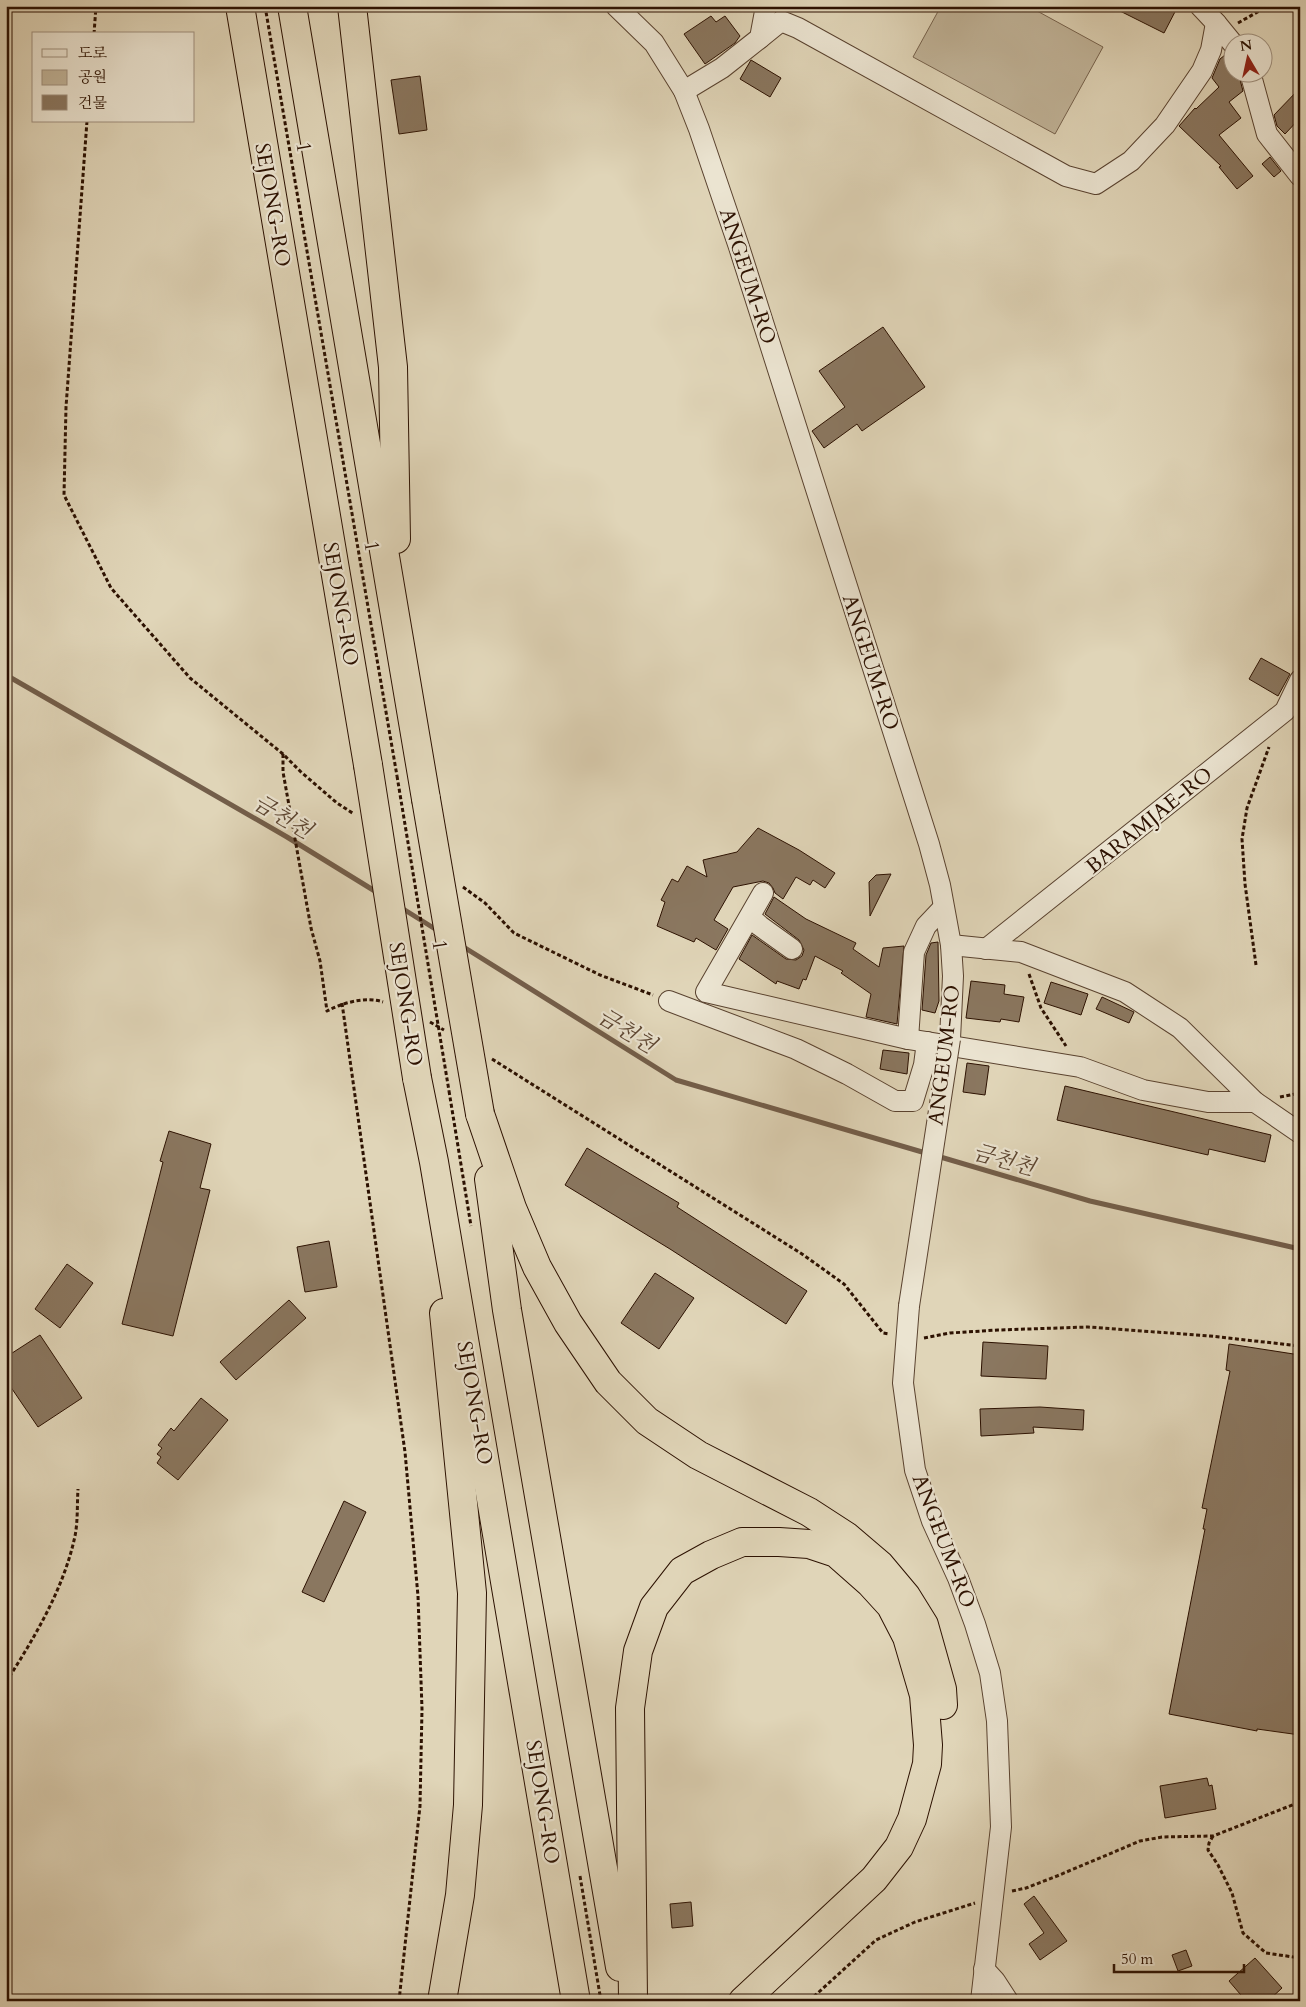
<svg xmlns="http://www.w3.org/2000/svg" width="1306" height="2007" viewBox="0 0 1306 2007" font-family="Cardo,'Noto Serif KR',serif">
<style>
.green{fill:#c1b499;stroke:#76624d}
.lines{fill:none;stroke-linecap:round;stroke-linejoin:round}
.stream{stroke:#735e4a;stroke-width:5}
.building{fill:#8a7760;stroke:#2c1101}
.minor-casing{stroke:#59422f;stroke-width:22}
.highway-casing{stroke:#2c1101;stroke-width:30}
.path{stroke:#2c1101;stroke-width:3;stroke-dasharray:4 2.5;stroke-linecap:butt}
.minor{stroke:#ebe4d1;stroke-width:20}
.highway{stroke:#e0d5b8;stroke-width:28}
.minor-bridge-casing{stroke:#59422f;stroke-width:22;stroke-linecap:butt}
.highway-bridge-casing{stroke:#2c1101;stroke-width:30;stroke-linecap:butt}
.path-bridge{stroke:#2c1101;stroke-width:3;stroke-dasharray:4 2.5;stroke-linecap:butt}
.minor-bridge{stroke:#ebe4d1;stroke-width:20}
.highway-bridge{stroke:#e0d5b8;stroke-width:28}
.labels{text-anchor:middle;stroke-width:4.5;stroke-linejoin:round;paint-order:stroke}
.street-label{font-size:21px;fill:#2c1101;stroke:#ebe4d1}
.water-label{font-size:22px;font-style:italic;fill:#5c4531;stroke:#ebe4d1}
</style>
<rect width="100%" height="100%" fill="#e0d5b8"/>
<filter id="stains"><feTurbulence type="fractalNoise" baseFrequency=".004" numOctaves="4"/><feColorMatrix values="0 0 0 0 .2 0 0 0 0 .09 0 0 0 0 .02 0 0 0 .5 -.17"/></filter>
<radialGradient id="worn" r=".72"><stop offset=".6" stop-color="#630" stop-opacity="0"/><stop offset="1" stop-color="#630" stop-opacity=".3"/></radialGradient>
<path class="green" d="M941,6h87l75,41 -48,87 -142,-77z"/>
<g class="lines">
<g class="stream">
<path d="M6,675l281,162 91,56"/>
<path d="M400,907l40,25"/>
<path d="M462,946l214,134 253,74"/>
<path d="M937,1156l153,45 210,48"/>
</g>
</g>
<g class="building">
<path d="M1110,6h68l-14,27z"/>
<path d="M711,16l5,6 9,-6 15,20 -5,7 -30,21 -21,-30z"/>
<path d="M1225,55l9,11v6h4l5,19 -14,11 12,16 -22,17 34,41 -16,13 -18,-22 2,-1 -42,-40 16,-18 1,1 23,-22 -7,-9 8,-19z"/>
<path d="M751,60l30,18 -11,19 -30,-18z"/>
<path d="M420,76l7,54 -28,4 -8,-54z"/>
<path d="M1300,88v30l-15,16 -8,-8 -3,-11z"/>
<path d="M1270,157l11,14 -7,6 -12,-13z"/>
<path d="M883,327l42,60 -63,44 -5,-7 -33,24 -12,-17 33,-24 -26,-36z"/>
<path d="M1261,658l29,16 -12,22 -29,-17z"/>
<path d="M758,828l41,22 36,23 -10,15 -12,-8 -3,5 -14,-8 -13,22 -8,-6 -2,-5 -4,-5 -6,-2 -30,6 -19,33 14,9 -12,21 -20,-12 -2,4 -37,-16 8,-24 -4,-2 11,-21 6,3 9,-16 20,11 -4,-17 34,-8z"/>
<path d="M891,874l-21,42 -1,-34 7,-7z"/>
<path d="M774,897l32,22 50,24 -3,6 26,18 4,-19 21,-2 -7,78 -31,-7 5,-23 -30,-21 2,-2 -28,-15 -9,24 -3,-1 -4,10 -22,-8 -1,3 -37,-25 13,-24 34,24 10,1 6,-4 2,-6 -5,-10 -34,-26z"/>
<path d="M938,942l1,59 -4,12 -13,-3 4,-55 5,-12z"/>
<path d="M971,981l34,4 -1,9 20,3 -5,25 -18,-3 -1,3 -34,-4z"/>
<path d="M1051,982l37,12 -7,21 -37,-12z"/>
<path d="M1102,997l32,15 -5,11 -33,-14z"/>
<path d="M883,1050l26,3 -2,21 -27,-5z"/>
<path d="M967,1063l22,3 -4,29 -22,-3z"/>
<path d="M1065,1086l206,49 -6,27 -56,-13 -1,6 -151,-35z"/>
<path d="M169,1131l42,13 -11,44 10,2 -37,146 -51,-12 41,-162 -3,-1z"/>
<path d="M587,1148l92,55 -2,4 130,84 -21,33 -116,-75 -105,-64z"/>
<path d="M329,1241l8,46 -32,5 -8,-45z"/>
<path d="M67,1264l26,19 -33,45 -25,-19z"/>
<path d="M655,1273l39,25 -35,51 -38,-26z"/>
<path d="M289,1300l17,18 -70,62 -16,-18z"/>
<path d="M40,1335l42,63 -44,29 -32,-47v-23z"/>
<path d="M983,1342l65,4 -2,33 -65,-3z"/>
<path d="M1229,1344l71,11v380l-43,-6v2l-88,-17 36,-185h-2l4,-20 -5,-1 28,-137 -4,-1z"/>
<path d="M201,1398l27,22 -50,60 -21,-17 4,-6 -4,-3 5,-6 -4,-3 13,-17 3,3z"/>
<path d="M1040,1407l44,3 -1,20 -50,-3 1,6 -53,3 -1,-27z"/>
<path d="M344,1501l22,11 -42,90 -22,-10z"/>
<path d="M1207,1778l2,8 3,-1 4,24 -51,9 -5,-32z"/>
<path d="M1034,1896l33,45 -27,19 -11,-16 15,-11 -20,-29z"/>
<path d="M691,1902l2,24 -21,2 -2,-24z"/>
<path d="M1186,1950l6,16 -14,5 -6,-16z"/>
<path d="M1255,1958l27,30 -14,13h-22l-17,-20z"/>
</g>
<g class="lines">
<g class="minor-casing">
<g id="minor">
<path d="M616,6l38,37 30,48 15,38 40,118 190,597 11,41 11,60 2,31 -3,63"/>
<path d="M1200,6l16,17 18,22"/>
<path d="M760,38l21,-17 17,7 268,148 30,8 35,-23 34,-36 37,-54 9,-21 5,-27"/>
<path d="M1250,72l17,62 33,42"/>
<path d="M684,91l38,-23 38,-30 6,-32"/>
<path d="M763,893l-57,99 202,47 6,-87 12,-26 17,-18"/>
<path d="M750,917l10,9 32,23"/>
<path d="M951,945l70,7 104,40 55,36 75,74 45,31"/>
<path d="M986,949l299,-238 15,-31"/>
<path d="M669,1001l127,48 51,25 48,27h18l11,-36 3,-23"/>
<path d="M908,1039l172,28 63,23 65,12h47"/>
<path d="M909,1306l-6,77 12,87 17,51 26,57 17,46 15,49 7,48 4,106 -20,174"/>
<path d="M984,1969l11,12 13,20"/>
</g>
</g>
<g class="highway-casing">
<g id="highway">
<path d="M240,6l128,759"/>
<path d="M292,6l134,793"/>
<path d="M352,6l41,361 3,172"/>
<path d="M417,1078l17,84 142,839"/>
<path d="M480,1114l32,94 25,59 31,56 40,59 39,39 51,34 111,57 37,24 34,29 26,31 18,29 18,64 1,16"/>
<path d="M489,1179l18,131 113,657"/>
<path d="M442,2001l18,-106 8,-90 4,-212 -28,-280"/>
<path d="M633,2001l-3,-293 8,-57 16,-44 28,-36 29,-16 31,-13h37l30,2 27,9 34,30 21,23 16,31 17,58 4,50 -1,19 -15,55 -13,28 -25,32 -131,122"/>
</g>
</g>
<g class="path">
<path d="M265,6l132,770"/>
<path d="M1238,23l30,-17"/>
<path d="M94,34l2,-28"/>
<path d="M87,121l-21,286 -2,88 47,93 79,90 93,76 18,18 36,31 17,11"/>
<path d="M283,754v18l28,156 9,33 7,50c15,-8 39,-15 56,-9"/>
<path d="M463,887l22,16 29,30 86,42 53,20"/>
<path d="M1256,965l-11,-81 -3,-45 5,-31 22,-61"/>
<path d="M1029,974l12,34 25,38"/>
<path d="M342,1003l63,449 13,144 4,113 -2,97 -21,195"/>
<path d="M430,1022l14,8"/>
<path d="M492,1059l310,195 42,30 39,49 6,1"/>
<path d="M449,1091l22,135"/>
<path d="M1280,1097l20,-4"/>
<path d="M924,1338l26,-5 48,-3 90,-3 122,9 90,10"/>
<path d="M6,1682c29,-45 58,-94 69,-146 3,-15 2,-32 3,-47"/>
<path d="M1213,1836l-4,7 -1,7 10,15 14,28 11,40 23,20 34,5"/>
<path d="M580,1876l21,125"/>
<path d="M1012,1891l14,-3 31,-12 83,-35 22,-4 51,-1 87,-34"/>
<path d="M809,2001l67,-61 39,-18 60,-19"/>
</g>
<use href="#minor" class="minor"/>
<use href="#highway" class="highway"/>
<g class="minor-bridge-casing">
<path id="minor-bridge" d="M909,1306l41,-267"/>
</g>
<g class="highway-bridge-casing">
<g id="highway-bridge">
<path d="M368,765l49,313"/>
<path d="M426,799l54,315"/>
</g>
</g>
<path class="path-bridge" d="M397,776l52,315"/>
<use href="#minor-bridge" class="minor-bridge"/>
<use href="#highway-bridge" class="highway-bridge"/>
</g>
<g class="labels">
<g class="street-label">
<text transform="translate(304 147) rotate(80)" y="7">1</text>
<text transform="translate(273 205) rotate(80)" y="7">SEJONG-RO</text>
<text transform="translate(748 276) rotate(72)" y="7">ANGEUM-RO</text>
<text transform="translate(372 546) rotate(80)" y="7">1</text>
<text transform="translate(341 604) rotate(80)" y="7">SEJONG-RO</text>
<text transform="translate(871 662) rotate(72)" y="7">ANGEUM-RO</text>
<text transform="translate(1149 820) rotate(-39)" y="7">BARAMJAE-RO</text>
<text transform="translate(440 945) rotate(81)" y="7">1</text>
<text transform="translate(406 1004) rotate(81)" y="7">SEJONG-RO</text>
<text transform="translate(944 1055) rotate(-83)" y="7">ANGEUM-RO</text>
<text transform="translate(475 1403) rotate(80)" y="7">SEJONG-RO</text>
<text transform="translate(944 1541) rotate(69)" y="7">ANGEUM-RO</text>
<text transform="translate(543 1802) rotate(81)" y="7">SEJONG-RO</text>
</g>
<g class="water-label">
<text transform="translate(283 816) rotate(31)" y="8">금천천</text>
<text transform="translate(627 1030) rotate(32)" y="8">금천천</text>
<text transform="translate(1004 1159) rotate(16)" y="8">금천천</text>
</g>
</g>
<rect width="1306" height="2007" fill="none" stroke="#e0d5b8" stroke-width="25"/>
<rect x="8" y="8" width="1291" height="1992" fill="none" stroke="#2c1101" stroke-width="2.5"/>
<rect x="12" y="12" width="1281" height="1982" fill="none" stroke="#2c1101"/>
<rect x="32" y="32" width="162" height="90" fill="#ebe4d1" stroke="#9f907e"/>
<rect x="42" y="49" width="25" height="8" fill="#ebe4d1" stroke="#9f907e"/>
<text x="78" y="58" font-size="15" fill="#2c1101">도로</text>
<rect x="42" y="70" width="25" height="15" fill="#c1b499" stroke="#9f907e"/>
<text x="78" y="82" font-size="15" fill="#2c1101">공원</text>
<rect x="42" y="95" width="25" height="15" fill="#8a7760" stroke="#9f907e"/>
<text x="78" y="108" font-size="15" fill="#2c1101">건물</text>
<g transform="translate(1248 58) rotate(351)"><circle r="24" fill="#ebe4d1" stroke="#9f907e"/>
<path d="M0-4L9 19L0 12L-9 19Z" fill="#8f2418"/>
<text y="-8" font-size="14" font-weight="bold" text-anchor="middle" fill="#2c1101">N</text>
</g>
<path d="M1114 1964v8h130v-8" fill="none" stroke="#2c1101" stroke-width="2.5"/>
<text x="1121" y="1964" font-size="15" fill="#2c1101" stroke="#ebe4d1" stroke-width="4" paint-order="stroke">50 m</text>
<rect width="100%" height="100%" filter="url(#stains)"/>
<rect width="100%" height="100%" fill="url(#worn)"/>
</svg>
